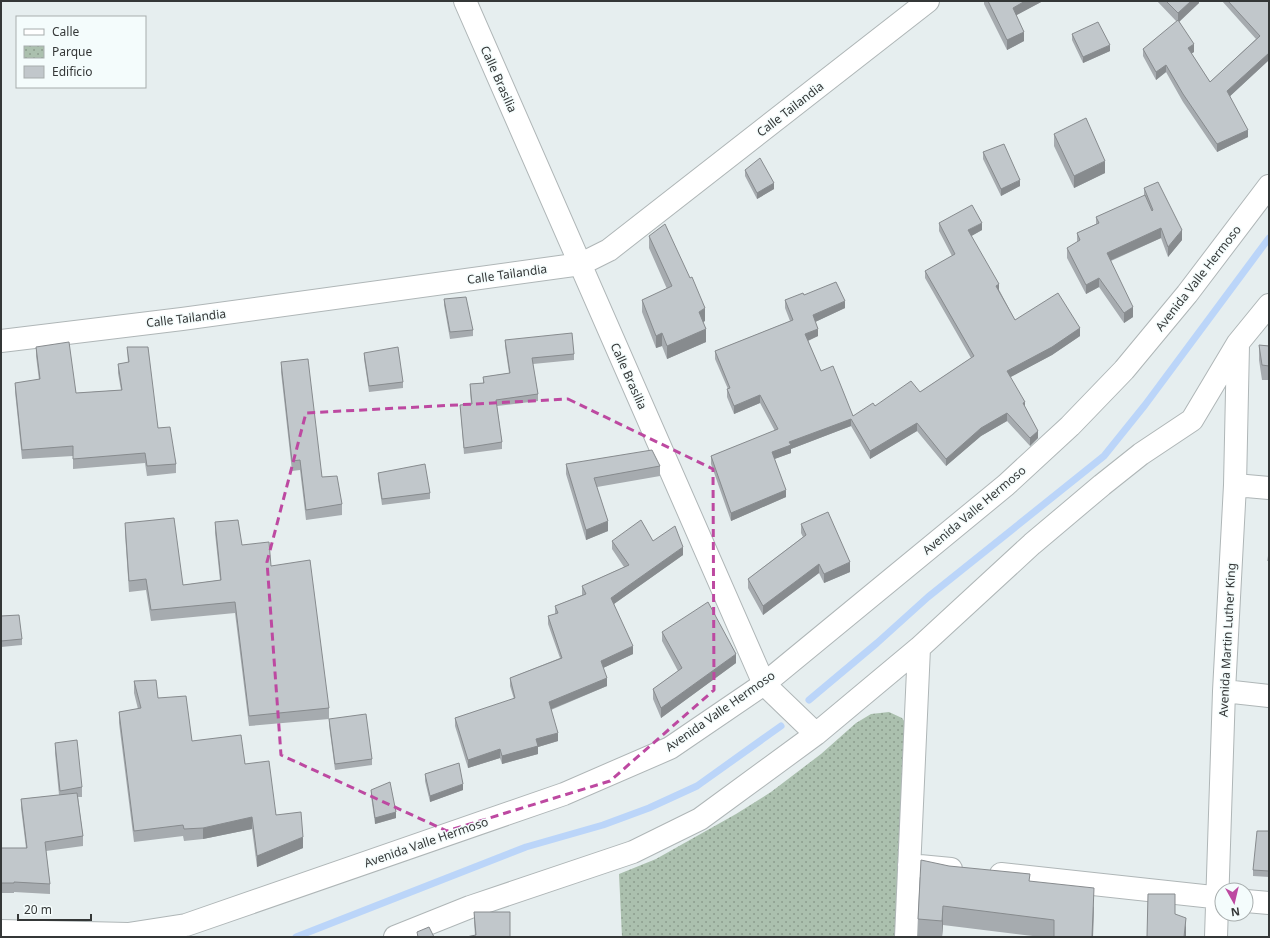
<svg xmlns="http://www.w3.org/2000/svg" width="1270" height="938" viewBox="0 0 1270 938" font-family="'Noto Sans',sans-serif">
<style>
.park{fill:url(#park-dots)}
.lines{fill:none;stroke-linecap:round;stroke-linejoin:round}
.stream{stroke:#bbd5f9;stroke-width:7}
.street-casing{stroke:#afb6b7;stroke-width:24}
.secondary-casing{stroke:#afb6b7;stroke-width:24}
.street{stroke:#fff;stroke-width:22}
.secondary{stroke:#fff;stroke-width:22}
.wall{fill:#a6abaf}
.shaded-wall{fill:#878b8e}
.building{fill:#c1c7cb;stroke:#878b8e}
.marked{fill:none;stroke:#bd49a1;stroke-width:3;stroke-dasharray:8 5;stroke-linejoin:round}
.labels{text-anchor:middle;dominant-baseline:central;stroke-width:3;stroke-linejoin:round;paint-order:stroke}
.street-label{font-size:12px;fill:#343737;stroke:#f4fcfc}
</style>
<defs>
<pattern id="park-dots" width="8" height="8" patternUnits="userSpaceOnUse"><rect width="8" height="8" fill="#abc0ae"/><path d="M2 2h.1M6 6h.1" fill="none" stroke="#8c9d8e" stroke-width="1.8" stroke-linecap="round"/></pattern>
</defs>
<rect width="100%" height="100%" fill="#e6eeef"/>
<path class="park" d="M 889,712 L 902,718 L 909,728 L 902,937 L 622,937 L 619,874 L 656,859 L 736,814 L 771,792 L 821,754 L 856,723 L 871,714 Z"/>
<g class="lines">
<path class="stream" d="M 809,700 L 877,643 L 928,597 L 1104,456 L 1145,405 L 1269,238
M 296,937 L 526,847 L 603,825 L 649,808 L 697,786 L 781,726"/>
<g class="street-casing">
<path id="street" d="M 465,1 L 764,684 L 816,734
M 1,341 L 182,319 L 581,264 L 609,250 L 928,1
M 1235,485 L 1269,488
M 1224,691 L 1269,696
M 909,865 L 951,869
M 1001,874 L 1222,898
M 1246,901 L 1269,903
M 395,937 L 470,907 L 633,852 L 700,819 L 816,734 L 919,648 L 1032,544 L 1102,485 L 1141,454 L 1192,420 L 1238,343 L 1269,305
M 906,937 L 919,648
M 1216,937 L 1224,691 L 1235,485 L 1238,345"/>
</g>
<g class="secondary-casing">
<path id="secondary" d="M 1,931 L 128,934 L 186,925 L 564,794 L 670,748 L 764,684 L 1006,485 L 1070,426 L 1124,370 L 1187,294 L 1269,186"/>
</g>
<use href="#street" class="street"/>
<use href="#secondary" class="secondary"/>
</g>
<path class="wall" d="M 984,1 L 1043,1 L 1016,15 L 1024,41 L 1007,50 L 984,4 Z
M 1157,1 L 1199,1 L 1199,3 L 1179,21 L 1194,52 L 1191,53 L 1210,82 L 1256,39 L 1222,1 L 1269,1 L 1269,60 L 1230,96 L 1248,137 L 1217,152 L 1183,102 L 1166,72 L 1156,80 L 1143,56 L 1143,49 L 1177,22 Z
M 1072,34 L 1110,51 L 1083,63 L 1072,40 Z
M 1054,134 L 1105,173 L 1074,188 L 1054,146 Z
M 983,152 L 1020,186 L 1001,196 L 983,159 Z
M 745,170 L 774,189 L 757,199 L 745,176 Z
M 1144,188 L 1182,240 L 1168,257 L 1161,238 L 1111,261 L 1133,317 L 1124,323 L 1099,287 L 1086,294 L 1067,258 L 1067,248 L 1077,242 L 1077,233 L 1096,224 L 1096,217 L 1144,196 Z
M 939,223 L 982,230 L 971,236 L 1015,320 L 1080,336 L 1052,355 L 1010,377 L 1025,408 L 1038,438 L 1030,446 L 1007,421 L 981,436 L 946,466 L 917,431 L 870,459 L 851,426 L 791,449 L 791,453 L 774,459 L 786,497 L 731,521 L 711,464 L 711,456 L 775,431 L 760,403 L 734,414 L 727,397 L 727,389 L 728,389 L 715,359 L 715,351 L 790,321 L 785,308 L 785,300 L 804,295 L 845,308 L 815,322 L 818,336 L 808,341 L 821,371 L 853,416 L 875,406 L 920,392 L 971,358 L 925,278 L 925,271 L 952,256 L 939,231 Z
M 649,236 L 705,321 L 703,322 L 706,342 L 667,359 L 662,346 L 656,348 L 642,312 L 642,300 L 667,289 L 649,248 Z
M 444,299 L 473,330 L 473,336 L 450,339 L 444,305 Z
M 505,340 L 574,354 L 574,360 L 533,364 L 538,394 L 538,401 L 497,406 L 502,442 L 502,449 L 464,454 L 460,405 L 471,404 L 470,391 L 470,384 L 483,383 L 483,377 L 509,373 L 505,346 Z
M 1259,345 L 1269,346 L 1269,380 L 1262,380 L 1259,360 Z
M 36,347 L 76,393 L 121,390 L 118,373 L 118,364 L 128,363 L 127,347 L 158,428 L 176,464 L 176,473 L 147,476 L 145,463 L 73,469 L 73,456 L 22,459 L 15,392 L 15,383 L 39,380 L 36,356 Z
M 364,353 L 403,382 L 403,388 L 369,392 L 364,359 Z
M 281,362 L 322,477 L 342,504 L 342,515 L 306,520 L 300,470 L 292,471 L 281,372 Z
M 566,464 L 660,466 L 660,476 L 597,487 L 608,531 L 586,540 L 566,474 Z
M 378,473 L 430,493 L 430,499 L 382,505 L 378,479 Z
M 215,522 L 242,545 L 271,566 L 329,708 L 329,719 L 249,726 L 235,613 L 151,621 L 146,590 L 129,592 L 125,534 L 125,523 L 183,585 L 220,580 L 215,533 Z
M 801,524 L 850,572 L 824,583 L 819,573 L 763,615 L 748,588 L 748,579 L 803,537 L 801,533 Z
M 612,541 L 653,541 L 683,555 L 614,604 L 633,654 L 603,668 L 607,686 L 551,710 L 558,741 L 538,747 L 538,754 L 502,764 L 500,758 L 468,768 L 455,726 L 455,718 L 514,699 L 510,686 L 510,678 L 560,658 L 548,624 L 548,616 L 555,614 L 555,606 L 582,595 L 582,586 L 624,567 L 612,549 Z
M 1269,551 L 1269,575 L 1268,575 L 1268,561 Z
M 1,616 L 22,639 L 22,645 L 1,647 Z
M 662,632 L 736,663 L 661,718 L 653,699 L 653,689 L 678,671 L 662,641 Z
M 134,681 L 158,698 L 192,741 L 245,764 L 276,815 L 303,848 L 257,867 L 252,829 L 203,839 L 184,841 L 183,836 L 134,842 L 119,723 L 119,712 L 138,709 L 134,693 Z
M 329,719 L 372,759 L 372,765 L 335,770 L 329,725 Z
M 55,743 L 82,787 L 82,797 L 78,797 L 83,836 L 83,846 L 46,851 L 50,884 L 50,894 L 14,892 L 14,893 L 1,893 L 1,848 L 26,848 L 21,808 L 21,799 L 59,795 L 55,753 Z
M 425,774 L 463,790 L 430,802 L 425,781 Z
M 371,790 L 396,818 L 375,824 L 371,796 Z
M 1269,831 L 1269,877 L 1253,876 L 1253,870 Z
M 949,866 L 1030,881 L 1094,907 L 1093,937 L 1041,937 L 943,925 L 942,937 L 918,937 L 918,919 Z
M 474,912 L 510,937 L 475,935 L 474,922 Z"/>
<path class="shaded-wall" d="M 1025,1 L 1043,1 L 1013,17 L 1013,8 Z
M 1191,1 L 1199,1 L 1199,3 L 1178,23 L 1178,13 Z
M 1024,32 L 1024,41 L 1007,50 L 1007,40 Z
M 1194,44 L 1194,52 L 1188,56 L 1188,48 Z
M 1110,45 L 1110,51 L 1083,63 L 1083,57 Z
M 1269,53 L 1269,60 L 1227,99 L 1227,91 Z
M 1166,65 L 1166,72 L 1156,80 L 1156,72 Z
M 1248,130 L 1248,137 L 1217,152 L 1217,144 Z
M 1105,161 L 1105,173 L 1074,188 L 1074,176 Z
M 1020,180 L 1020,186 L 1001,196 L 1001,189 Z
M 774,183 L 774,189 L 757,199 L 757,193 Z
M 982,223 L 982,230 L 968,238 L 968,230 Z
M 1161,228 L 1161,238 L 1107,262 L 1107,253 Z
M 1182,230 L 1182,240 L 1168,257 L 1168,247 Z
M 1099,278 L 1099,287 L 1086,294 L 1086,285 Z
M 999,284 L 999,292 L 996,286 Z
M 845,301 L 845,308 L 813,323 L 813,315 Z
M 1133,307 L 1133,317 L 1124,323 L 1124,313 Z
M 705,308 L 705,321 L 699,324 L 699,312 Z
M 1080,328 L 1080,336 L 1052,355 L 1007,379 L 1007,371 Z
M 706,329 L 706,342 L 667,359 L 667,346 Z
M 818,329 L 818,336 L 805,342 L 805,334 Z
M 662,333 L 662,346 L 656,348 L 656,336 Z
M 760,395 L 760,403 L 734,414 L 734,406 Z
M 1025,402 L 1025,410 L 1023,403 Z
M 1007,413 L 1007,421 L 981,436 L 946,466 L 946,459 L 981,428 Z
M 851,419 L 851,426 L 791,449 L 791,453 L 772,460 L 772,452 L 789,442 Z
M 917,423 L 917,431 L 870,459 L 870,451 Z
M 1038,431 L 1038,438 L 1030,446 L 1030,438 Z
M 786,490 L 786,497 L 731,521 L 731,513 Z
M 608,521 L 608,531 L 586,540 L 586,530 Z
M 683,547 L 683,555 L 611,606 L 611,598 Z
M 850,562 L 850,572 L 824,583 L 824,574 Z
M 819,564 L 819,573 L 763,615 L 763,606 Z
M 633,646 L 633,654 L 601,669 L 601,661 Z
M 736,654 L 736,663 L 661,718 L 661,708 Z
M 607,678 L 607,686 L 549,710 L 549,702 Z
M 558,733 L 558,741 L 538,747 L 538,754 L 502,764 L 502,756 L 536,739 Z
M 500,749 L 500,758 L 468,768 L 468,760 Z
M 463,784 L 463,790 L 430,802 L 430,796 Z
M 396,812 L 396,818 L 375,824 L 375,818 Z
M 252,817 L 252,829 L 203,839 L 203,828 Z
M 303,837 L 303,848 L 257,867 L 257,856 Z
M 1094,888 L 1093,937 L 1092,937 Z
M 943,906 L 943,925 L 942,937 L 942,921 Z
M 1186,918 L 1186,937 L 1184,937 Z"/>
<path class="building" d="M 988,1 L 1025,1 L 1013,8 L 1024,32 L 1007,40 Z
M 1166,1 L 1191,1 L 1178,13 Z
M 1228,1 L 1269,1 L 1269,53 L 1227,91 L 1248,130 L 1217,144 L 1183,94 L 1166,65 L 1156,72 L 1143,49 L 1178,20 L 1194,44 L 1188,48 L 1210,82 L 1260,36 Z
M 1098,22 L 1110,45 L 1083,57 L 1072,34 Z
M 1086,118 L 1105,161 L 1074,176 L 1054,134 Z
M 1004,144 L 1020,180 L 1001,189 L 983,152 Z
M 760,158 L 774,183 L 757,193 L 745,170 Z
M 1158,182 L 1182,230 L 1168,247 L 1161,228 L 1107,253 L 1133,307 L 1124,313 L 1099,278 L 1086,285 L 1067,248 L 1080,240 L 1077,233 L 1099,223 L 1096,217 L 1145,195 L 1152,211 L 1153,210 L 1144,188 Z
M 972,205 L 982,223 L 968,230 L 999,284 L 996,286 L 1015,320 L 1058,293 L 1080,328 L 1052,347 L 1007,371 L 1025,402 L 1023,403 L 1038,431 L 1030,438 L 1007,413 L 981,428 L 946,459 L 917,423 L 870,451 L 851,419 L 789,442 L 791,445 L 772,452 L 786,490 L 731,513 L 711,456 L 778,429 L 760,395 L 734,406 L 727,389 L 730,388 L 715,351 L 793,320 L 785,300 L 803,293 L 804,295 L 836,282 L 845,301 L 813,315 L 818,329 L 805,334 L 821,371 L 833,366 L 853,416 L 873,403 L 875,406 L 911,381 L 920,392 L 974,356 L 925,271 L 955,254 L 939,223 Z
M 665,224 L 690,278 L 692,277 L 705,308 L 699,312 L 706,329 L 667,346 L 662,333 L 656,336 L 642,300 L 672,286 L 649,236 Z
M 466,297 L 473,330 L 450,332 L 444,299 Z
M 572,333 L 574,354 L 532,358 L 538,394 L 496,400 L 502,442 L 464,448 L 460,405 L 472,404 L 470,384 L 484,383 L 483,377 L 510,373 L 505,340 Z
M 69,342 L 76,393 L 122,390 L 118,364 L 129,362 L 127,347 L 148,347 L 158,428 L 170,427 L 176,464 L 147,466 L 145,453 L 73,459 L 73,446 L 22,450 L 15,383 L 40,379 L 36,347 Z
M 1259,345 L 1269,346 L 1269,366 L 1262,365 Z
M 398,347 L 403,382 L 369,386 L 364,353 Z
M 308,359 L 322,477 L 337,476 L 342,504 L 306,510 L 300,460 L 292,461 L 281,362 Z
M 652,450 L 660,466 L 594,478 L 608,521 L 586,530 L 566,464 Z
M 425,464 L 430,493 L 382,499 L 378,473 Z
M 828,512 L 850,562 L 824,574 L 819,564 L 763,606 L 748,579 L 806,535 L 801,524 Z
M 174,518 L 183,585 L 221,580 L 215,522 L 238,520 L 242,545 L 269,542 L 271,566 L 310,560 L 329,708 L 249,716 L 235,602 L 151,610 L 146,579 L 129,581 L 125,523 Z
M 641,520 L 653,541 L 675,526 L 683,547 L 611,598 L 633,646 L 601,661 L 607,678 L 549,702 L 558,733 L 536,739 L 538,746 L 502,756 L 500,749 L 468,760 L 455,718 L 515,698 L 510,678 L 562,658 L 548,616 L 558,613 L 555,606 L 586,594 L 582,586 L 629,565 L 612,541 Z
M 1269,551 L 1269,562 L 1268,561 Z
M 708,602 L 736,654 L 661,708 L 653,689 L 682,668 L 662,632 Z
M 19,615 L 22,639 L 1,641 L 1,616 Z
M 156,680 L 158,698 L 186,696 L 192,741 L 241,735 L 245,764 L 269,761 L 276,815 L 301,812 L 303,837 L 257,856 L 252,817 L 203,828 L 184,829 L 183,825 L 134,831 L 119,712 L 141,708 L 134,681 Z
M 366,714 L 372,759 L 335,764 L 329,719 Z
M 77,740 L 82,787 L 60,791 L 55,743 Z
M 459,763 L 463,784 L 430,796 L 425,774 Z
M 390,782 L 396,812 L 375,818 L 371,790 Z
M 77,793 L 83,836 L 45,842 L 50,884 L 14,882 L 14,883 L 1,883 L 1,848 L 27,848 L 21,799 Z
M 1257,831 L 1269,831 L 1269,871 L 1253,870 Z
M 921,860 L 949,866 L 1030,874 L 1029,881 L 1094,888 L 1092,937 L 1054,937 L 1054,920 L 943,906 L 942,921 L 918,919 Z
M 1148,894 L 1175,894 L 1175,914 L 1186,918 L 1184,937 L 1147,937 Z
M 474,912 L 510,912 L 510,937 L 466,937 L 476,935 Z
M 429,927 L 434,937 L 418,937 L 417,932 Z"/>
<path class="marked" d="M 568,399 L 713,469 L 714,690 L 610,781 L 447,831 L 281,755 L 267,562 L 306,413 Z"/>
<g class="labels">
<g class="street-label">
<text transform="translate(499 79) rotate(66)">Calle Brasilia</text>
<text transform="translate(790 109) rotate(-38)">Calle Tailandia</text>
<text transform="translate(507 274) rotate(-8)">Calle Tailandia</text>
<text transform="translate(1198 278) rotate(-52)">Avenida Valle Hermoso</text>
<text transform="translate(186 318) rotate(-7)">Calle Tailandia</text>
<text transform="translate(629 376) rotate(66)">Calle Brasilia</text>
<text transform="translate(974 510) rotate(-40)">Avenida Valle Hermoso</text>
<text transform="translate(1227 640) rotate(-87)">Avenida Martin Luther King</text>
<text transform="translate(720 711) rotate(-35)">Avenida Valle Hermoso</text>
<text transform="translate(426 842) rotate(-19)">Avenida Valle Hermoso</text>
</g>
</g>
<rect width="1270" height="938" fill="none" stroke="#343737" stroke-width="4"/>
<rect x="16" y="16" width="130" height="72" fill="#f4fcfc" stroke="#a7adad"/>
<rect x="24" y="29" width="20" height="6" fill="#ffffff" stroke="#a7adad"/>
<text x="52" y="36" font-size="12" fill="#343737">Calle</text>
<rect x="24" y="46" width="20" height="12" fill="url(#park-dots)" stroke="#a7adad"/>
<text x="52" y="56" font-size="12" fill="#343737">Parque</text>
<rect x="24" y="66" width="20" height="12" fill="#c1c7cb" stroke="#a7adad"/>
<text x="52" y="76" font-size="12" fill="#343737">Edificio</text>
<g transform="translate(1234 902) rotate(172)"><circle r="19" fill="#f4fcfc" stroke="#a7adad"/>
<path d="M0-3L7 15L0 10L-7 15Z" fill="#bd49a1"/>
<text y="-6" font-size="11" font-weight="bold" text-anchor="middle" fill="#343737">N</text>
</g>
<path d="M18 914v6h73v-6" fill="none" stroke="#343737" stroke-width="2"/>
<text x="24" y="914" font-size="12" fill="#343737" stroke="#f4fcfc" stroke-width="3" paint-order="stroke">20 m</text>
</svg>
